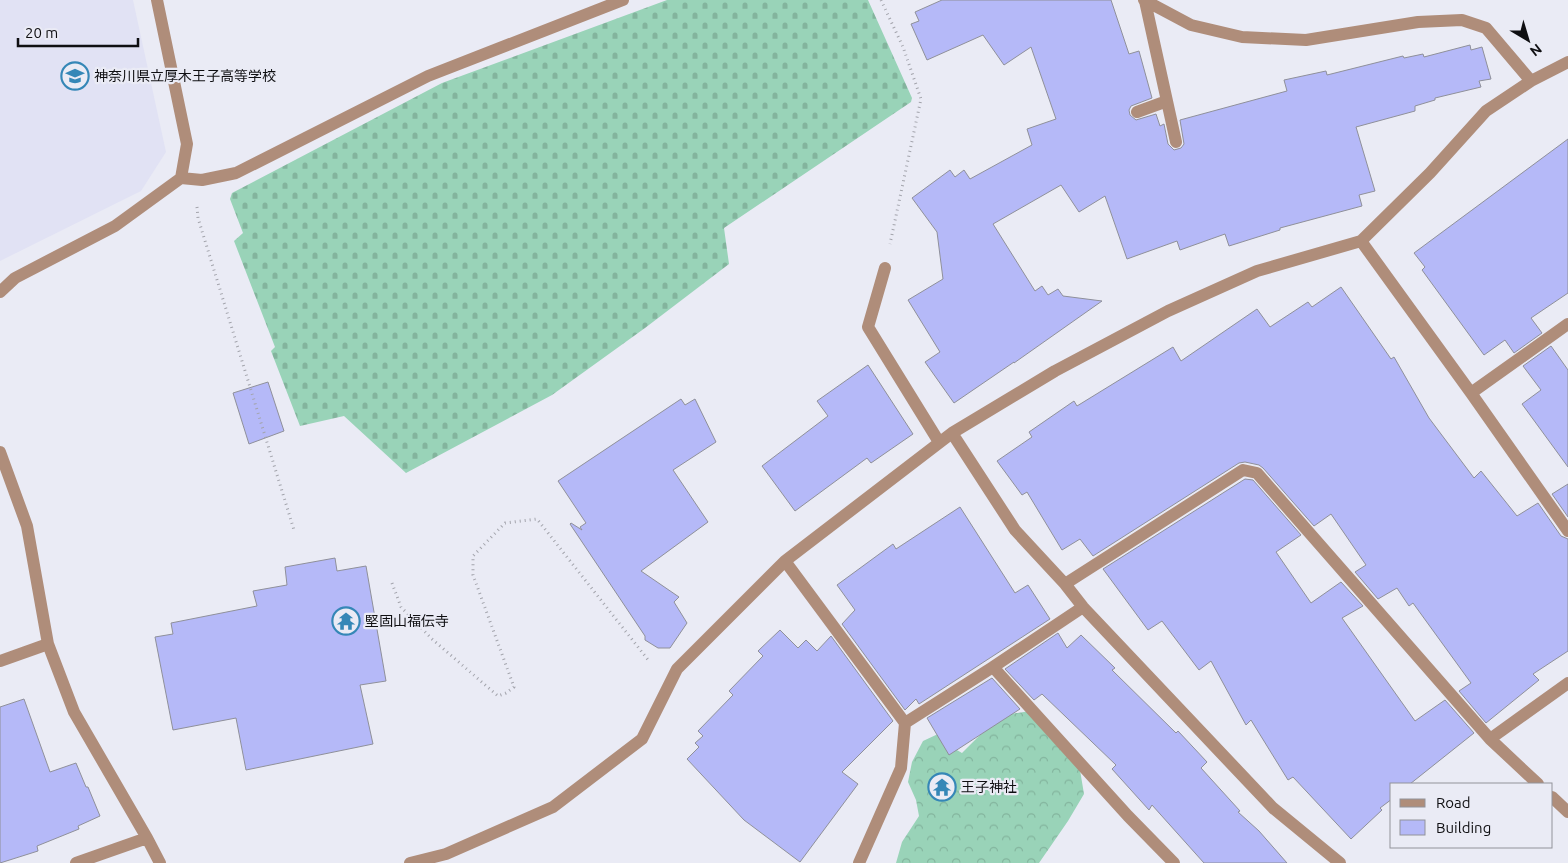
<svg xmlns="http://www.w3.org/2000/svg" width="1568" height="863" viewBox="0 0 1568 863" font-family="Ubuntu,'Noto Sans JP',sans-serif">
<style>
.built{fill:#e1e2f4}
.forest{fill:url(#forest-crowns)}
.cemetery{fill:url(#cemetery-stones)}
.building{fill:#b5b9f8;stroke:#8f909a}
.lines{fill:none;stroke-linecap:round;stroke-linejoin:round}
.path{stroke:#a3a4ac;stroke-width:3;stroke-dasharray:1 4;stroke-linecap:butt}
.minor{stroke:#af8d7a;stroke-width:12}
.labels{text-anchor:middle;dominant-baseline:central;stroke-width:4.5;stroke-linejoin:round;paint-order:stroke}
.poi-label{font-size:14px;fill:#0f0f12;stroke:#eaebf5;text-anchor:start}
</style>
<defs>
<pattern id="forest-crowns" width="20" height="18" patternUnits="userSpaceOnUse" patternTransform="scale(1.25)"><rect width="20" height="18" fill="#99d3b8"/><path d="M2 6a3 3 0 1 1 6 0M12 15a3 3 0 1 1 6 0" fill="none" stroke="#83b49d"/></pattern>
<pattern id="cemetery-stones" width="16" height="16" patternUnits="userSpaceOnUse" patternTransform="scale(1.25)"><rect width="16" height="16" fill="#99d3b8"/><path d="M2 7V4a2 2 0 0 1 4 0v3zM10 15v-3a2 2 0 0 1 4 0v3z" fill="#83b49d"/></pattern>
</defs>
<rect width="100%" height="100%" fill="#eaebf5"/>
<path class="built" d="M 0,0 L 133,0 L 166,152 L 141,191 L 0,261 Z"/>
<path class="forest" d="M 1030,711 L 1080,770 L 1084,794 L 1068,821 L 1039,863 L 896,863 L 902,842 L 919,816 L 916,800 L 908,782 L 912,762 L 923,741 L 938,734 L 950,746 L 962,753 L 979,736 L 1004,715 Z"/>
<path class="cemetery" d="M 667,0 L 868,0 L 912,98 L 911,102 L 724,228 L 729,264 L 645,328 L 552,395 L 406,473 L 344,416 L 300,426 L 271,351 L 275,347 L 234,241 L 243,233 L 230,199 L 232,193 L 442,83 Z"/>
<path class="building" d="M 942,0 L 1111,0 L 1129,54 L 1139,51 L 1152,98 L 1131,106 L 1129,110 L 1130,115 L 1136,120 L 1156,114 L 1160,126 L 1164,124 L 1168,144 L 1174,150 L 1181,148 L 1184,144 L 1180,120 L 1287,91 L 1284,80 L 1326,71 L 1327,75 L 1403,56 L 1404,58 L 1423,54 L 1424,57 L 1470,45 L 1471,50 L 1482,47 L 1491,79 L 1479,81 L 1481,87 L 1435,98 L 1435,100 L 1415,106 L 1415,111 L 1356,127 L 1375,191 L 1359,195 L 1362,206 L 1280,228 L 1280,230 L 1229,246 L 1225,234 L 1180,250 L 1177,241 L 1127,259 L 1105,196 L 1079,212 L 1061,185 L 993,224 L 1035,291 L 1042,286 L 1048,295 L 1058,289 L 1063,296 L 1102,301 L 1014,363 L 1014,362 L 954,403 L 925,362 L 940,352 L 908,300 L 943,279 L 937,232 L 912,198 L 950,170 L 955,177 L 964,170 L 970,179 L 1032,145 L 1027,129 L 1056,119 L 1031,47 L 1004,65 L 983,35 L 927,60 L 911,24 L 919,21 L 915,12 Z
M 1568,139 L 1568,293 L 1531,318 L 1542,333 L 1514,353 L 1505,340 L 1484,355 L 1422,270 L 1425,267 L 1414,253 Z
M 1341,287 L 1391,359 L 1394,357 L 1429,418 L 1474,478 L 1481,471 L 1517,516 L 1538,503 L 1561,536 L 1568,539 L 1568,651 L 1533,674 L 1539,680 L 1486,723 L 1459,691 L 1471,683 L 1413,603 L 1409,606 L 1397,588 L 1378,599 L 1355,572 L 1366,565 L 1331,514 L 1314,526 L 1263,468 L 1259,465 L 1245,462 L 1239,463 L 1093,556 L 1080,539 L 1062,550 L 1027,492 L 1022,495 L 997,461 L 1032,437 L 1029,432 L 1074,401 L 1077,406 L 1173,347 L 1181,361 L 1257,309 L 1270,327 L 1308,302 L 1312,307 Z
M 1551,346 L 1568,370 L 1568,467 L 1522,404 L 1541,390 L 1523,366 Z
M 868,365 L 913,434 L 871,463 L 867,458 L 795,511 L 762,466 L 828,416 L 817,401 Z
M 268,382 L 284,431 L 249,444 L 233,393 Z
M 681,399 L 685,405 L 695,399 L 716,442 L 673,470 L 708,522 L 641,571 L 679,597 L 674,602 L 687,623 L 670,648 L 658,648 L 645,640 L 645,636 L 570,524 L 571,523 L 582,530 L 580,527 L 586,523 L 558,481 Z
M 1245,479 L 1253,480 L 1301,535 L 1276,552 L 1311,603 L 1341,582 L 1363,606 L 1342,618 L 1415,721 L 1445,700 L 1474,733 L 1410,784 L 1392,784 L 1392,799 L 1380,808 L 1382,810 L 1351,839 L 1293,777 L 1288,780 L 1251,720 L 1246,725 L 1211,661 L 1199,670 L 1162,621 L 1148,630 L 1103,569 Z
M 1568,484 L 1568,517 L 1552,494 Z
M 960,507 L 1015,593 L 1028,585 L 1050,619 L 919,704 L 916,699 L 905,710 L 842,624 L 855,610 L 837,585 L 893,544 L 896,549 Z
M 335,558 L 337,571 L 366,566 L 386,681 L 360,685 L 373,744 L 246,770 L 236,718 L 173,730 L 155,637 L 173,634 L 171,623 L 257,606 L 253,591 L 287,585 L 285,567 Z
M 780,630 L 798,648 L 806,640 L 817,651 L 831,636 L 893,721 L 842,772 L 858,784 L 800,862 L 744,820 L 687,759 L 699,747 L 695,743 L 703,736 L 698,731 L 733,695 L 729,691 L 763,656 L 758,651 Z
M 1058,633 L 1067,648 L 1081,635 L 1115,668 L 1112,670 L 1176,733 L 1178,731 L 1207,762 L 1201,768 L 1240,811 L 1238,812 L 1259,831 L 1287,863 L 1204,863 L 1152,805 L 1149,810 L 1112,769 L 1116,765 L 1042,694 L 1034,700 L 1005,669 Z
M 992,678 L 1020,709 L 949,755 L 927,718 Z
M 24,699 L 50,772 L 76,763 L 86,787 L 88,787 L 100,816 L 78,826 L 79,829 L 37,846 L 38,851 L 0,863 L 0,707 Z"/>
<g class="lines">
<path class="path" d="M 881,0 L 903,47 L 921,99 L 890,244
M 197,207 L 198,218 L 294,530
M 392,583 L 401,607 L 432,639 L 498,696 L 506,693 L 514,687 L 473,575 L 473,556 L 505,523 L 537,519 L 649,661"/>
<path class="minor" d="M 157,0 L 187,144 L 181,178
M 1144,0 L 1191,25 L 1242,37 L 1306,40 L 1418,22 L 1462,20 L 1486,28 L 1531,81
M 1145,1 L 1176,142
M 1137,112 L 1167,101
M 1361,241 L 1471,393 L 1568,531
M 885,268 L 868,327 L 939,442
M 0,292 L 15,278 L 115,226 L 181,178 L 202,180 L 236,173 L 428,76 L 623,0
M 1471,393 L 1568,324
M 952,433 L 1015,530 L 1065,584 L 1083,607 L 1273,808 L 1340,863
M 0,452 L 27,526 L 48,644 L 74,712 L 147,838 L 160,863
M 785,561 L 905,723 L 993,667
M 1065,584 L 1243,470 L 1257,473 L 1490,739 L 1538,784
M 1083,607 L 993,667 L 1128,816 L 1174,863
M 0,661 L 48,644
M 1490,739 L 1568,683
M 1552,797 L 1568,812
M 76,863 L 147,838
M 410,863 L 446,854 L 553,807 L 642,739 L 677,669 L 785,561 L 952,433 L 1055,371 L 1168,311 L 1257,271 L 1361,241 L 1430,173 L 1486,111 L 1531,81 L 1568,62
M 859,863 L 901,768 L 905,723"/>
</g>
<defs>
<g id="school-ring" transform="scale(1.4375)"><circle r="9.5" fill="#eaebf5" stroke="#3587b7" stroke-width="1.5"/><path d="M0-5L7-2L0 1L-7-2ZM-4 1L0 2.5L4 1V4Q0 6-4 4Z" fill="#3587b7"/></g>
<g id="temple-ring" transform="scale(1.4375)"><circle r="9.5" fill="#eaebf5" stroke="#3587b7" stroke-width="1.5"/><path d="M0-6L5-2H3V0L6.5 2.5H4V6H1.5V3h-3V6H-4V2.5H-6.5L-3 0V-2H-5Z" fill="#3587b7"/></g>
</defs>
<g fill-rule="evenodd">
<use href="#school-ring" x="75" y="76"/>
<use href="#temple-ring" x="346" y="621"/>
<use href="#temple-ring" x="942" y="787"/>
</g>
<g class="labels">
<g class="poi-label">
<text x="94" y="76">神奈川県立厚木王子高等学校</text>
<text x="365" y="621">堅固山福伝寺</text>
<text x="961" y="787">王子神社</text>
</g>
</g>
<rect x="1390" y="783" width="162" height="65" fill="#eaebf5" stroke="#92939a"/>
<rect x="1400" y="799" width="25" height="8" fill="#af8d7a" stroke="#92939a"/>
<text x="1436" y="808" font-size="15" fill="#0f0f12">Road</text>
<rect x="1400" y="820" width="25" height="15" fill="#b5b9f8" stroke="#92939a"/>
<text x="1436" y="833" font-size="15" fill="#0f0f12">Building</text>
<g transform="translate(1528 40) rotate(142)" stroke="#eaebf5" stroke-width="4" paint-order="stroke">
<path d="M0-4L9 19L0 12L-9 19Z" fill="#0f0f12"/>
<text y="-8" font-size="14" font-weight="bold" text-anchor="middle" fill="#0f0f12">N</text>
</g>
<path d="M18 38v8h120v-8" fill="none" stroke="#0f0f12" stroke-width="2.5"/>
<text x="25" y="38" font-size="15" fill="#0f0f12" stroke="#eaebf5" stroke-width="4" paint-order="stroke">20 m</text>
</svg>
